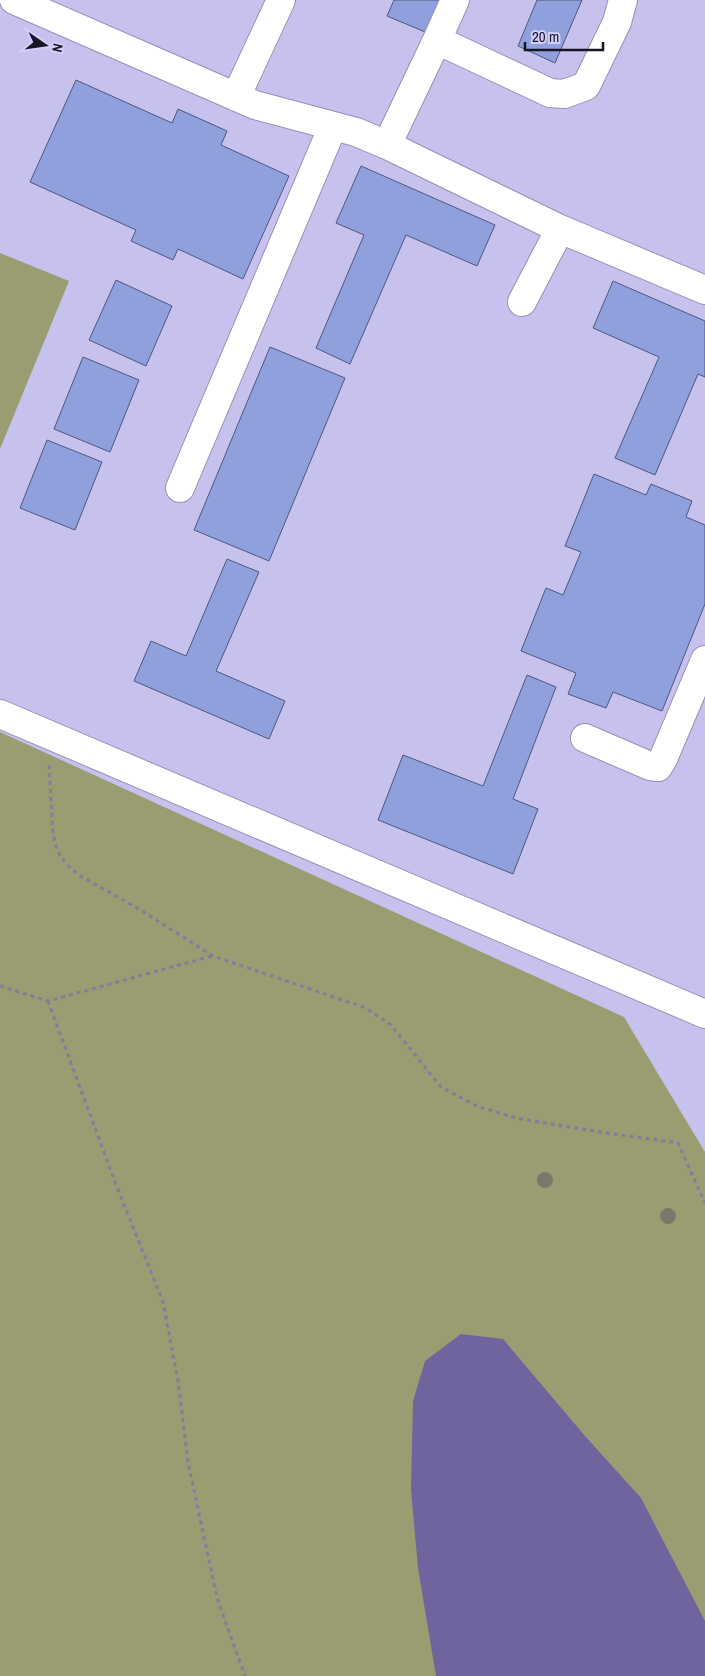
<svg xmlns="http://www.w3.org/2000/svg" width="705" height="1676" viewBox="0 0 705 1676" font-family="'Archivo Narrow',sans-serif">
<style>
.green{fill:#999d71}
.water{fill:#6f649e}
.building{fill:#8fa0dc;stroke:#4e587d}
.lines{fill:none;stroke-linecap:round;stroke-linejoin:round}
.minor-casing{stroke:#968fb9;stroke-width:30}
.path{stroke:#827d9d;stroke-width:3;stroke-dasharray:4 4;stroke-linecap:butt}
.minor{stroke:#fff;stroke-width:28}
.tree{fill:#79786d}
</style>
<rect width="100%" height="100%" fill="#c7c1ed"/>
<path class="green" d="M 0,253 L 69,281 L 0,449 Z
M 0,732 L 624,1017 L 705,1152 L 705,1676 L 0,1676 Z"/>
<path class="water" d="M 461,1334 L 503,1339 L 585,1436 L 641,1498 L 705,1621 L 705,1676 L 436,1676 L 418,1568 L 411,1490 L 413,1401 L 425,1361 Z"/>
<path class="building" d="M 394,0 L 444,0 L 430,34 L 387,16 Z
M 537,0 L 582,0 L 555,63 L 518,46 Z
M 76,80 L 172,123 L 178,109 L 227,131 L 221,145 L 289,176 L 243,279 L 178,249 L 173,260 L 131,241 L 136,230 L 30,182 Z
M 361,166 L 495,225 L 477,266 L 406,235 L 350,364 L 316,348 L 364,235 L 336,223 Z
M 116,280 L 172,306 L 146,366 L 89,340 Z
M 613,281 L 705,321 L 705,377 L 698,374 L 655,475 L 615,458 L 659,357 L 593,328 Z
M 270,347 L 345,378 L 269,561 L 194,530 Z
M 83,357 L 139,380 L 110,452 L 54,429 Z
M 47,440 L 102,462 L 75,530 L 20,508 Z
M 594,474 L 646,495 L 651,484 L 692,501 L 686,517 L 705,525 L 705,604 L 662,711 L 613,692 L 606,708 L 568,694 L 576,673 L 521,651 L 546,588 L 563,595 L 581,552 L 565,546 Z
M 227,559 L 259,572 L 216,671 L 285,701 L 269,739 L 134,681 L 151,641 L 186,656 Z
M 527,675 L 556,687 L 513,799 L 538,809 L 513,874 L 378,820 L 403,755 L 483,786 Z"/>
<g class="lines">
<g class="minor-casing">
<path id="minor" d="M 14,0 L 255,105 L 356,132 L 387,145 L 560,229 L 705,290
M 455,0 L 437,40 L 550,93 L 564,94 L 586,86 L 617,22 L 623,0
M 236,97 L 281,0
M 387,145 L 437,40
M 522,302 L 560,229
M 180,488 L 333,126
M 0,714 L 705,1014
M 585,738 L 650,766 L 658,767 L 663,759 L 705,660"/>
</g>
<path class="path" d="M 49,765 L 53,834 L 57,850 L 66,864 L 79,875 L 139,909 L 213,956 L 366,1008 L 391,1025 L 441,1087 L 477,1106 L 516,1118 L 600,1132 L 678,1143 L 705,1203
M 0,986 L 48,1001 L 212,956
M 48,1001 L 115,1182 L 163,1302 L 178,1381 L 188,1462 L 217,1598 L 245,1676"/>
<use href="#minor" class="minor"/>
</g>
<g class="tree">
<circle cx="545" cy="1180" r="8"/>
<circle cx="668" cy="1216" r="8"/>
</g>
<g transform="translate(45 45) rotate(103)" stroke="#d4cefa" stroke-width="4" paint-order="stroke">
<path d="M0-4L9 19L0 12L-9 19Z" fill="#181524"/>
<text y="-8" font-size="14" font-weight="bold" text-anchor="middle" fill="#181524">N</text>
</g>
<path d="M525 42v8h78v-8" fill="none" stroke="#181524" stroke-width="2.5"/>
<text x="532" y="42" font-size="15" fill="#181524" stroke="#d4cefa" stroke-width="4" paint-order="stroke">20 m</text>
</svg>
